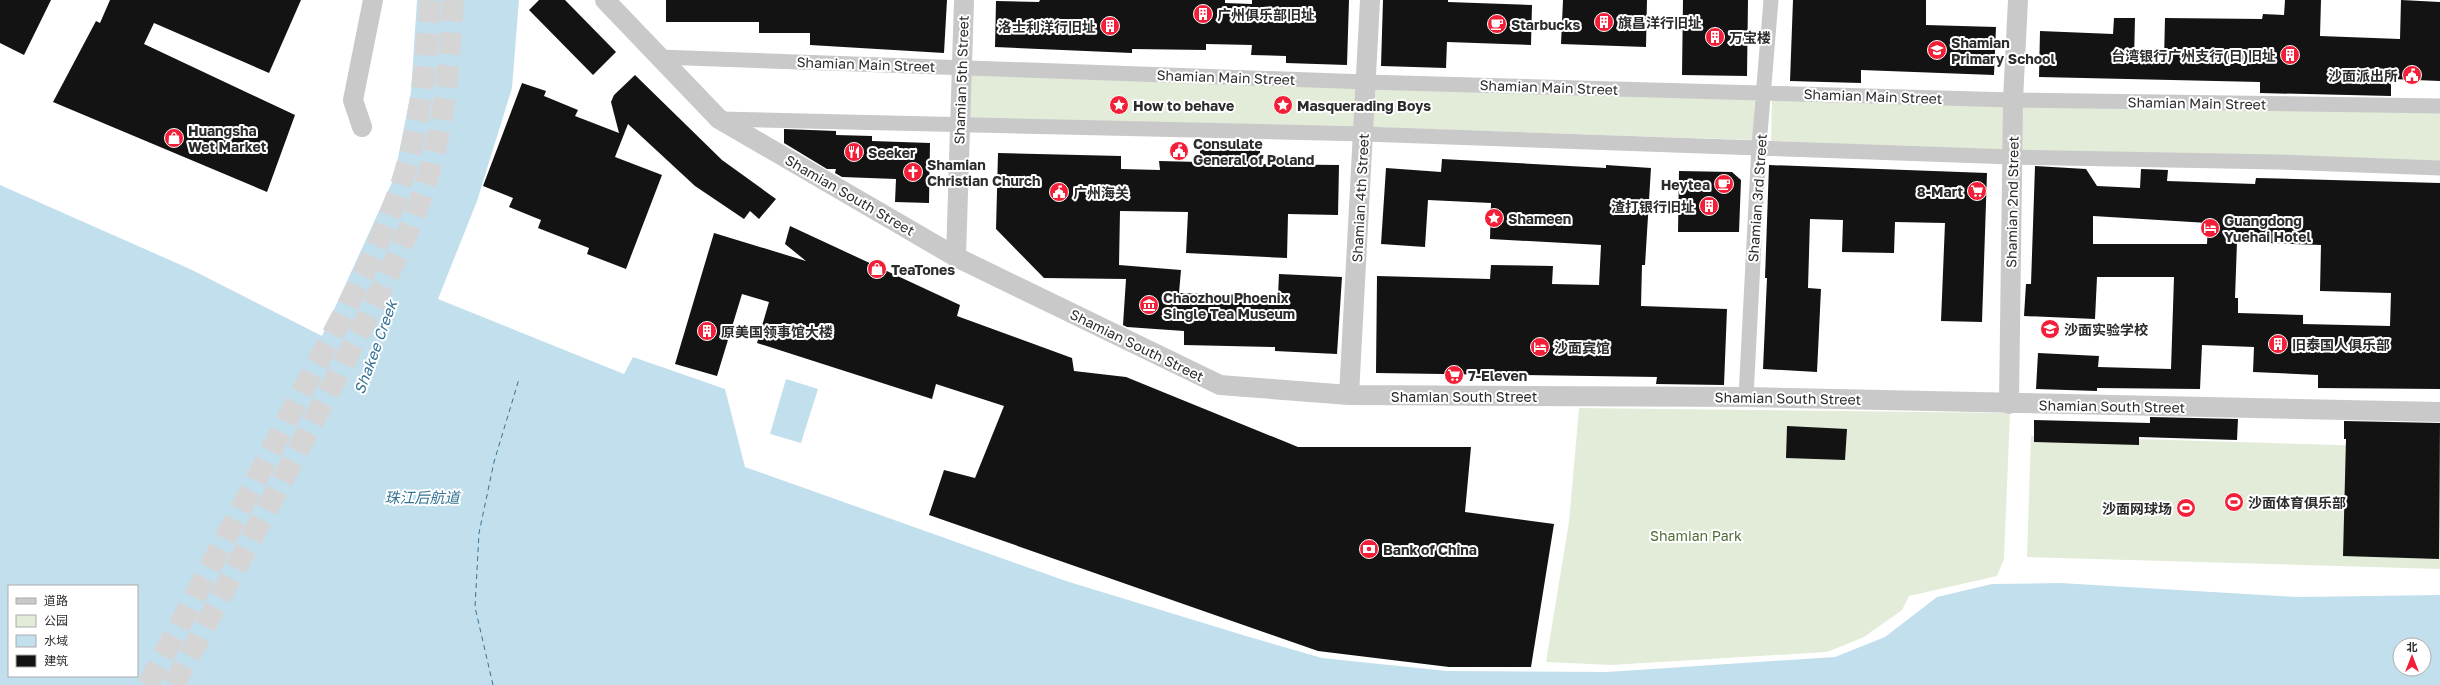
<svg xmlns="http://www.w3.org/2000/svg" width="2440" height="685" viewBox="0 0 2440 685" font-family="'Golos Text','Noto Sans SC',sans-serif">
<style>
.green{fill:#e3ecd8}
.water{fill:#c2dfee;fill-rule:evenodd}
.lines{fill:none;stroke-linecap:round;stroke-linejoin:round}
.ferry{stroke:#347394;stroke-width:1;stroke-dasharray:5 4;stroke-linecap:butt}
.building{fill:#131313;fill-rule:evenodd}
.trunk-tunnel{stroke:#d5d5d5;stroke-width:22;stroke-dasharray:22 11;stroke-linecap:butt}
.pedestrian{stroke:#c9c9c9;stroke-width:15}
.minor{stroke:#c9c9c9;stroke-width:20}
.labels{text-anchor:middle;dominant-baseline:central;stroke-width:4;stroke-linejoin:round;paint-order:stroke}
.poi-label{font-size:14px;font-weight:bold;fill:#2c2c2c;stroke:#fff;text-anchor:start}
.street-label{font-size:14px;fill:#2c2c2c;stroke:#fff}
.park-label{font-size:14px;fill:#516b36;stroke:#fff}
.water-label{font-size:15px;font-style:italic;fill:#347394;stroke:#fff}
</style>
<rect width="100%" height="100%" fill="#fff"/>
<path class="green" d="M 970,70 L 1360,87 L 1360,127 L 968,118 Z
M 1370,87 L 1755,97 L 1753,140 L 1370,127 Z
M 1772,97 L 2007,105 L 2007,152 L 1771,141 Z
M 2019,107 L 2440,111 L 2440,161 L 2018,151 Z
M 1579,408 L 2010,413 L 2004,559 L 1997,576 L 1909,596 L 1902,610 L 1864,637 L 1827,652 L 1611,665 L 1546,662 L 1569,522 Z
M 2031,436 L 2440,448 L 2440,569 L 2027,557 Z"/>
<path class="water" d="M 417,0 L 519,0 L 512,88 L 477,201 L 438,299 L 624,374 L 633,357 L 725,389 L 745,467 L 1066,581 L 1246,636 L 1322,658 L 1447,671 L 1607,672 L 1835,657 L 1885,637 L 1937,597 L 1992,584 L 2060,583 L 2298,597 L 2440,595 L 2440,685 L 0,685 L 0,185 L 190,269 L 322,336 L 394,178 L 411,92 ZM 9,586 L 137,586 L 137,676 L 9,676 ZM 2400,645 L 2424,645 L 2424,669 L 2400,669 Z
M 786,379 L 818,389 L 801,443 L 770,434 Z"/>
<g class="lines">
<path class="ferry" d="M 493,685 L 475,607 L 479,533 L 494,462 L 519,379"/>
</g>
<path class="building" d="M 0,0 L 51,0 L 24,55 L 0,43 Z
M 110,0 L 301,0 L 269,73 L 154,23 L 144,44 L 295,115 L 267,192 L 53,102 L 96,21 L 100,23 Z
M 539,0 L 565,0 L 616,52 L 593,75 L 529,10 Z
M 666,0 L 947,0 L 944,53 L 810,45 L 810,33 L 759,33 L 759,22 L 666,22 Z
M 1040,0 L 1225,0 L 1225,3 L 1252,4 L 1252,0 L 1349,0 L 1347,65 L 1286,63 L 1286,56 L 1251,55 L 1252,45 L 1206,44 L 1206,50 L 1132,49 L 1132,53 L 995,47 L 996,1 L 1039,2 Z
M 1383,0 L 1448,0 L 1448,2 L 1532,5 L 1531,45 L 1447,42 L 1446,68 L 1381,66 Z
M 1563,0 L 1647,0 L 1646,47 L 1561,44 Z
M 1683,0 L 1748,0 L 1747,76 L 1682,75 Z
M 1793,0 L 1926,0 L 1926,25 L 1996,27 L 1994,75 L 1861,70 L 1861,83 L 1790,81 Z
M 2285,0 L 2321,0 L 2320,36 L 2400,39 L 2401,0 L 2440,2 L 2440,81 L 2391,79 L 2391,96 L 2260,93 L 2260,82 L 2039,77 L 2040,31 L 2113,34 L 2114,18 L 2135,18 L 2134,60 L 2164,61 L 2165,18 L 2262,19 L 2263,14 L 2284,15 Z
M 635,75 L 722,160 L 776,199 L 759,219 L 750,211 L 744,219 L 695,186 L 628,124 L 615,157 L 662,175 L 626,269 L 587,254 L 589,248 L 538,228 L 541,220 L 509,207 L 513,198 L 483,186 L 522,83 L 546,91 L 544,96 L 578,110 L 575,116 L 619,133 L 611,102 L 614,95 Z
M 784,129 L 836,131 L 836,135 L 872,136 L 872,141 L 930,143 L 929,203 L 895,202 L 896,179 L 842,177 L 835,173 L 836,169 L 827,169 L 784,143 Z
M 1200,144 L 1260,145 L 1260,164 L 1339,165 L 1338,215 L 1288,214 L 1287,258 L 1186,253 L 1188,212 L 1120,211 L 1119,265 L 1181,270 L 1179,293 L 1278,296 L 1279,274 L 1342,277 L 1337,354 L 1275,351 L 1275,347 L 1184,345 L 1184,331 L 1127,327 L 1123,325 L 1126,279 L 1044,278 L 996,229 L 998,153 L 1121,156 L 1121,169 L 1160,170 L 1159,161 L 1200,162 Z
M 1442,159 L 1606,168 L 1606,165 L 1651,168 L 1645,265 L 1642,265 L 1641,306 L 1727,309 L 1724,385 L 1656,384 L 1657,377 L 1376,373 L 1377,276 L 1490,279 L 1491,265 L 1553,266 L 1552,284 L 1599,285 L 1601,245 L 1490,239 L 1491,203 L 1428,200 L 1425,247 L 1381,244 L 1386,168 L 1441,172 Z
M 1769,165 L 1987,173 L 1982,322 L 1941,321 L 1945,223 L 1895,222 L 1894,253 L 1842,252 L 1843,220 L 1810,219 L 1808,288 L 1821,289 L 1817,372 L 1763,369 L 1767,278 L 1765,278 Z
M 2035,166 L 2086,169 L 2097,186 L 2140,188 L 2141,169 L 2168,170 L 2167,181 L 2255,184 L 2256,178 L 2440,183 L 2440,389 L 2318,388 L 2318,375 L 2253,372 L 2254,347 L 2202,345 L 2200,389 L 2097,388 L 2097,391 L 2036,389 L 2038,353 L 2099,356 L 2098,367 L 2171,369 L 2174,277 L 2097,277 L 2095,319 L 2024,316 L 2026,284 L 2031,284 ZM 2093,216 L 2208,223 L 2207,244 L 2093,244 ZM 2237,242 L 2321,245 L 2320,291 L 2391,293 L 2390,326 L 2303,324 L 2303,315 L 2238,313 L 2238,298 L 2235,298 Z
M 1679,171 L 1732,172 L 1741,180 L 1739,232 L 1678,232 Z
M 790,226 L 960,305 L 957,316 L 1072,358 L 1074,371 L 1126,377 L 1298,447 L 1471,447 L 1465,512 L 1554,524 L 1531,667 L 1449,667 L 1318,651 L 929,515 L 944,470 L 975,478 L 1004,406 L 936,384 L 932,399 L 757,343 L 769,302 L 742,294 L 717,376 L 675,364 L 714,233 L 806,261 L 785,244 Z
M 2150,417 L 2238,419 L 2237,440 L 2139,437 L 2139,445 L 2034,442 L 2034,420 L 2150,423 Z
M 2344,421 L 2440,423 L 2439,559 L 2343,556 L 2346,439 L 2344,439 Z
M 1787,426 L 1847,429 L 1845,460 L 1786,458 Z"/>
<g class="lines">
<path class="trunk-tunnel" d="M 148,685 C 199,588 250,492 300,395 C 337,326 377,256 402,182 C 421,123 426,61 430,0
M 174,685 C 224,590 275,494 325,399 C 360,330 399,262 424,189 C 445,128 449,63 453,0"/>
<path class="pedestrian" d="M 659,57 L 1366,82 L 2013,100 L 2440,106
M 720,119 L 1364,134 L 2012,157 L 2278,162 L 2440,168
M 1746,397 L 1759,146 L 1771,0"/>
<path class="minor" d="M 605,0 L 719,119 L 956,257 L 1220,385 L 1349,395 L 1746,397 L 2440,412
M 362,127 L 353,100 L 373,0
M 956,257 L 964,0
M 1349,395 L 1370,0
M 2009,404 L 2013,100 L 2018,0"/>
</g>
<defs>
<g id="building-disc" transform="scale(1)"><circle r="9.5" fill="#f31e37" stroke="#fff"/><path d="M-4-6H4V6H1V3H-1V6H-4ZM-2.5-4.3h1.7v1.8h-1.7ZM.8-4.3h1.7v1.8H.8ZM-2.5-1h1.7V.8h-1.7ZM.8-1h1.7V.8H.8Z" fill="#fff"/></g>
<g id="cafe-disc" transform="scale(1)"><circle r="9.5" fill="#f31e37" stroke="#fff"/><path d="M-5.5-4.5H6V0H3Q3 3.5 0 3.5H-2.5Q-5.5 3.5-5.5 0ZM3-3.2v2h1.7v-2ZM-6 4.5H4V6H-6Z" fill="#fff"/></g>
<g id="school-disc" transform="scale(1)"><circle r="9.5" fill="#f31e37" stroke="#fff"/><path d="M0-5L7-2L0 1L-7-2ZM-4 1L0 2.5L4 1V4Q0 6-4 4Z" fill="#fff"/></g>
<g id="civic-disc" transform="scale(1)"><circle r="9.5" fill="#f31e37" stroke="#fff"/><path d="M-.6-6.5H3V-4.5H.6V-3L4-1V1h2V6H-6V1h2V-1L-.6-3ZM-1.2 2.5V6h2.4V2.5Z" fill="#fff"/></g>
<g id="sight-disc" transform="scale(1)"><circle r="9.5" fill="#f31e37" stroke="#fff"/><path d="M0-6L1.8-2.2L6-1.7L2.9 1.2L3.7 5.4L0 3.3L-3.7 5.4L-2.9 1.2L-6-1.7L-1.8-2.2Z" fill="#fff"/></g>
<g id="shop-disc" transform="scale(1)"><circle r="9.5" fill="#f31e37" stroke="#fff"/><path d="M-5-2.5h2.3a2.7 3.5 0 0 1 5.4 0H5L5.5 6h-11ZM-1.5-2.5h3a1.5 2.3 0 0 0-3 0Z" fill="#fff"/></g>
<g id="restaurant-disc" transform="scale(1)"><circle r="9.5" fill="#f31e37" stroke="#fff"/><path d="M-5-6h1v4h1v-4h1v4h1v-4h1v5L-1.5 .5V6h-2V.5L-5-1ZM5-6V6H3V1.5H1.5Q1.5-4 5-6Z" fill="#fff"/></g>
<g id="church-disc" transform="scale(1)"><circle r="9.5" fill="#f31e37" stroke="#fff"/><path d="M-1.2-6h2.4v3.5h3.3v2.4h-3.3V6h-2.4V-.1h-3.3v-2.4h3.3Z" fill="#fff"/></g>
<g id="supermarket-disc" transform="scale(1)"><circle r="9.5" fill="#f31e37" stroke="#fff"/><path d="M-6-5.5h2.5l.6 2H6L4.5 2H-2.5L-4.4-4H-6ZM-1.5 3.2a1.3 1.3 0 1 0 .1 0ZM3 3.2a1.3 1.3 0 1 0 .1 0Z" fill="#fff"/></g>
<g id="hotel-disc" transform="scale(1)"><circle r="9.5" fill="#f31e37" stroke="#fff"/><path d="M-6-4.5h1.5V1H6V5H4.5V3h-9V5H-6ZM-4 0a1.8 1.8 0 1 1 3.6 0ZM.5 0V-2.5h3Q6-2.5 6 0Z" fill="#fff"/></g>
<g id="museum-disc" transform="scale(1)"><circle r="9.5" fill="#f31e37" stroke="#fff"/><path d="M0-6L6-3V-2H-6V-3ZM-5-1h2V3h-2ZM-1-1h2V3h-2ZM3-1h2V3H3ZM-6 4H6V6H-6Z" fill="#fff"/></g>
<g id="stadium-disc" transform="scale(1)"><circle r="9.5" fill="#f31e37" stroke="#fff"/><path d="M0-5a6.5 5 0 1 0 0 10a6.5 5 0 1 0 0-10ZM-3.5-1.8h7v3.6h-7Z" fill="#fff"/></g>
<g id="bank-disc" transform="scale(1)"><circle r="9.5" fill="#f31e37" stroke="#fff"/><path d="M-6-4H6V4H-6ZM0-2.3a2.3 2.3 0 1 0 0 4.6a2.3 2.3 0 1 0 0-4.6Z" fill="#fff"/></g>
</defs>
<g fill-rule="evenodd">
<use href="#building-disc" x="1203" y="14"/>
<use href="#building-disc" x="1604" y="22"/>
<use href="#cafe-disc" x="1497" y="24"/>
<use href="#building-disc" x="1110" y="26"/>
<use href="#building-disc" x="1715" y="37"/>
<use href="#school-disc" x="1937" y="50"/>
<use href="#building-disc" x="2290" y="55"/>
<use href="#civic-disc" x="2412" y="75"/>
<use href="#sight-disc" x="1119" y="105"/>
<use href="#sight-disc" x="1283" y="105"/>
<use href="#shop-disc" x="174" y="138"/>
<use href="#civic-disc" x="1179" y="151"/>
<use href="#restaurant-disc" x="854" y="152"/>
<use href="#church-disc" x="913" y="172"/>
<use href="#cafe-disc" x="1724" y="184"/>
<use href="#supermarket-disc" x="1977" y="191"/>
<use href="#civic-disc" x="1059" y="192"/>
<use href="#building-disc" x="1709" y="206"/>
<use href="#sight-disc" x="1494" y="218"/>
<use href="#hotel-disc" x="2210" y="228"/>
<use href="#shop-disc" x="877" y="269"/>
<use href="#museum-disc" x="1149" y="305"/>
<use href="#school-disc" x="2050" y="329"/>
<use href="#building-disc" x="707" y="331"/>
<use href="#building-disc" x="2278" y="344"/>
<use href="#hotel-disc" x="1540" y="347"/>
<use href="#supermarket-disc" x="1454" y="375"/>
<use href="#stadium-disc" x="2234" y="502"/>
<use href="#stadium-disc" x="2186" y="508"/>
<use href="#bank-disc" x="1369" y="549"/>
</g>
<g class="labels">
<g class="poi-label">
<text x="1217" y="14">广州俱乐部旧址</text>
<text x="1618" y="22">旗昌洋行旧址</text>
<text x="1511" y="24">Starbucks</text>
<text x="1096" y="26" text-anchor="end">洛士利洋行旧址</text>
<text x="1729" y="37">万宝楼</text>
<text x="1951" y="42">Shamian<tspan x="1951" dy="16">Primary School</tspan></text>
<text x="2276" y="55" text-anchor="end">台湾银行广州支行(日)旧址</text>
<text x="2398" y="75" text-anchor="end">沙面派出所</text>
<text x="1133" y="105">How to behave</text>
<text x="1297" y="105">Masquerading Boys</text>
<text x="188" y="130">Huangsha<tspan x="188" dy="16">Wet Market</tspan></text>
<text x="1193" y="143">Consulate<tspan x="1193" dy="16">General of Poland</tspan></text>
<text x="868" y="152">Seeker</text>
<text x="927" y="164">Shamian<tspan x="927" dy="16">Christian Church</tspan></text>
<text x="1710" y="184" text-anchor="end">Heytea</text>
<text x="1963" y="191" text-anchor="end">8-Mart</text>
<text x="1073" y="192">广州海关</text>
<text x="1695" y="206" text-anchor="end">渣打银行旧址</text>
<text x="1508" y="218">Shameen</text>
<text x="2224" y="220">Guangdong<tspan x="2224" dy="16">Yuehai Hotel</tspan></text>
<text x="891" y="269">TeaTones</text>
<text x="1163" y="297">Chaozhou Phoenix<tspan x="1163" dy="16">Single Tea Museum</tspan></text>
<text x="2064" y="329">沙面实验学校</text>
<text x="721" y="331">原美国领事馆大楼</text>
<text x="2292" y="344">旧泰国人俱乐部</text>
<text x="1554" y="347">沙面宾馆</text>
<text x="1468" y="375">7-Eleven</text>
<text x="2248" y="502">沙面体育俱乐部</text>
<text x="2172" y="508" text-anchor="end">沙面网球场</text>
<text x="1383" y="549">Bank of China</text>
</g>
<g class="street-label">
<text transform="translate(866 64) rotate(2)">Shamian Main Street</text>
<text transform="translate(1226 77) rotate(2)">Shamian Main Street</text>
<text transform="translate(961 80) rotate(-88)">Shamian 5th Street</text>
<text transform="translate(1549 87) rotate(2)">Shamian Main Street</text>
<text transform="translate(1873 96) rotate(2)">Shamian Main Street</text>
<text transform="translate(2197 103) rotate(1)">Shamian Main Street</text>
<text transform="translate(850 195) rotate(30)">Shamian South Street</text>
<text transform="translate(1360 198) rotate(-87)">Shamian 4th Street</text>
<text transform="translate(1757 198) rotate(-86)">Shamian 3rd Street</text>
<text transform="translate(2012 202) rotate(-89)">Shamian 2nd Street</text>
<text transform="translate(1137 345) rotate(26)">Shamian South Street</text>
<text x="1464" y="396">Shamian South Street</text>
<text transform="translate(1788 398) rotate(1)">Shamian South Street</text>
<text transform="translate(2112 406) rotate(1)">Shamian South Street</text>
</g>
<g class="park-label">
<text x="1696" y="535">Shamian Park</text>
</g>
<g class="water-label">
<text transform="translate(375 347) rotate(-70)">Shakee Creek</text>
<text x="422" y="497">珠江后航道</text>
</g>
</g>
<rect x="8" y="585" width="130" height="92" fill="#ffffff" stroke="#ababab"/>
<rect x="16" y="598" width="20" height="6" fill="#c9c9c9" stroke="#ababab"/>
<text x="44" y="605" font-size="12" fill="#2c2c2c">道路</text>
<rect x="16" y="615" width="20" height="12" fill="#e3ecd8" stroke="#ababab"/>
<text x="44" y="625" font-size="12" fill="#2c2c2c">公园</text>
<rect x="16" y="635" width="20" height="12" fill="#c2dfee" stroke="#ababab"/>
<text x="44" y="645" font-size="12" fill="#2c2c2c">水域</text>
<rect x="16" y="655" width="20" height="12" fill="#131313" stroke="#ababab"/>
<text x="44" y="665" font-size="12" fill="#2c2c2c">建筑</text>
<g transform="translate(2412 657)"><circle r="19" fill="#ffffff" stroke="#ababab"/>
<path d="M0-3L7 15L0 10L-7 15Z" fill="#f31e37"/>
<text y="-6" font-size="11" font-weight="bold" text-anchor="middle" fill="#2c2c2c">北</text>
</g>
</svg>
